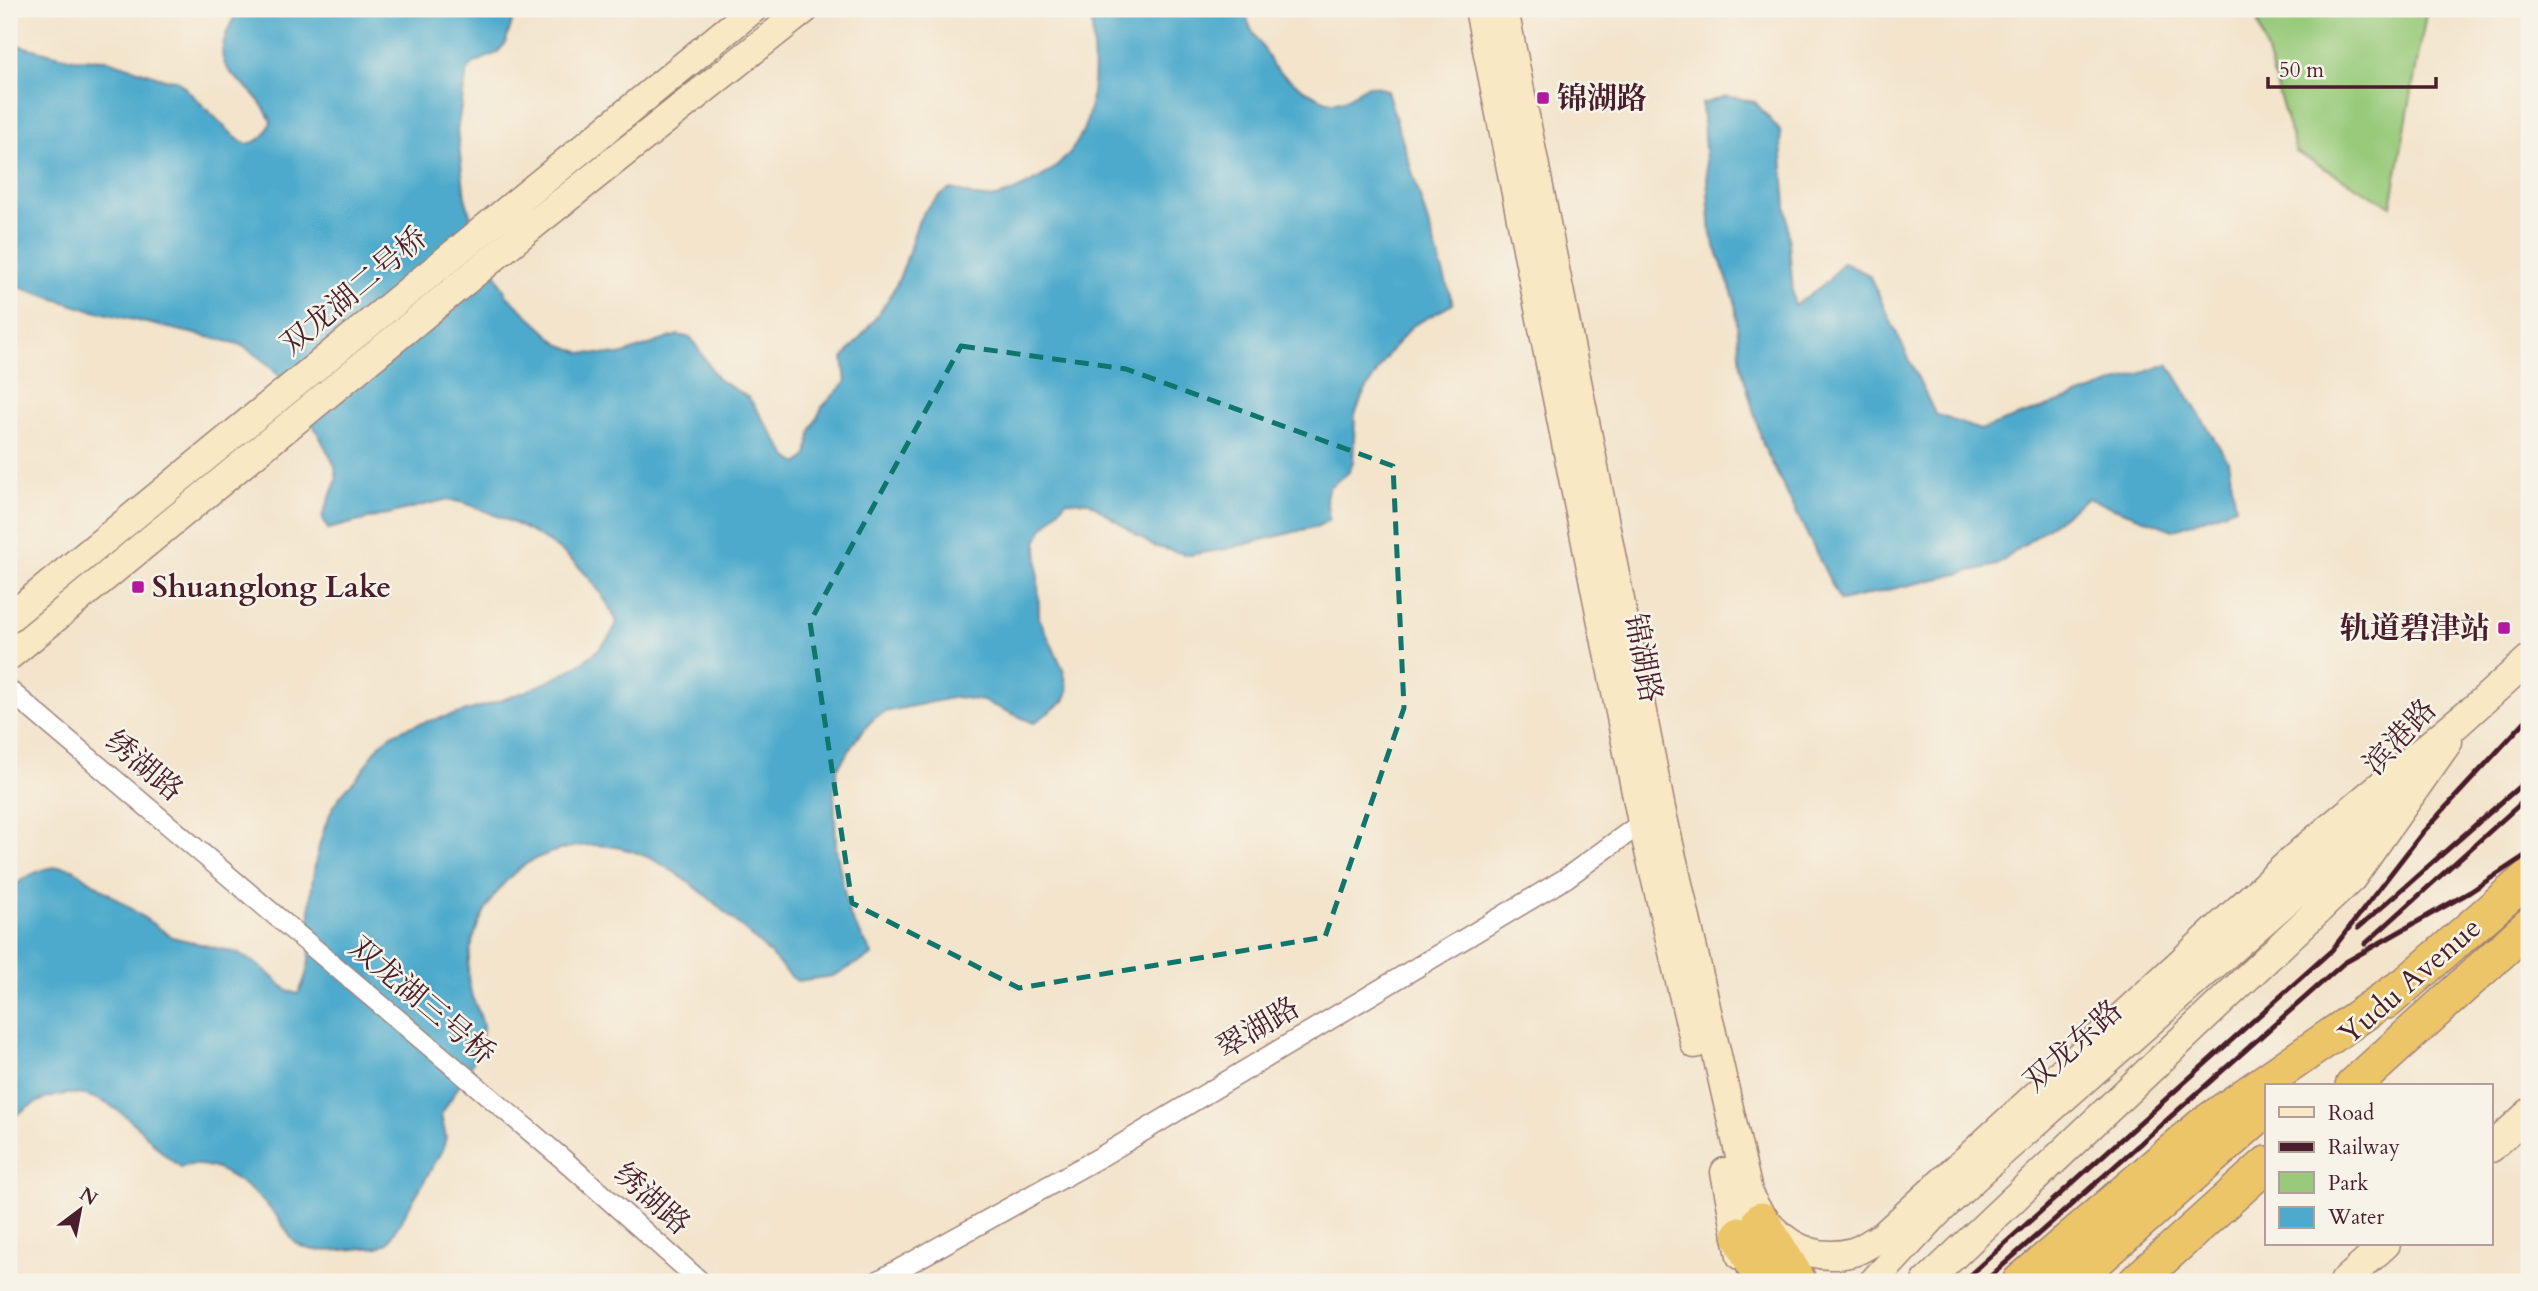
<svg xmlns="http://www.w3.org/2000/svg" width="2538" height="1291" viewBox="0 0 2538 1291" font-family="Cardo,'Noto Serif SC',serif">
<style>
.green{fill:#98ca7a;stroke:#717452;stroke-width:2}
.water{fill:#4eaacc;stroke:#4c647c;stroke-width:2}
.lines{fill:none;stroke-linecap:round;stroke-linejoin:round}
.street-casing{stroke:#9e827b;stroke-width:22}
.secondary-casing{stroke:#9e827b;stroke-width:31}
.highway-casing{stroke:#9e827b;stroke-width:38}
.street{stroke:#fff;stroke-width:19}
.secondary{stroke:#f8e8c3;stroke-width:28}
.highway{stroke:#edc569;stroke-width:35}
.rail{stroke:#4a1f2b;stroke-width:5}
.marked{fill:none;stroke:#0f766e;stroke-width:5;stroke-dasharray:14 9;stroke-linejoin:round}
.poi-dot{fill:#b5179e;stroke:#f7f3e8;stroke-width:2.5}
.labels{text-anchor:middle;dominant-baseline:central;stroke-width:5;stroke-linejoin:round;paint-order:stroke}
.poi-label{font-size:30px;font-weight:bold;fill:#4a1f2b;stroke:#f7f3e8;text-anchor:start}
.street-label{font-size:30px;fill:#4a1f2b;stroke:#f7f3e8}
</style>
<rect width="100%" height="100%" fill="#f7f3e8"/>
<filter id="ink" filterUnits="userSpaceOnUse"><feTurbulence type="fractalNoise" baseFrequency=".0143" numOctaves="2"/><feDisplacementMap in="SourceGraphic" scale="14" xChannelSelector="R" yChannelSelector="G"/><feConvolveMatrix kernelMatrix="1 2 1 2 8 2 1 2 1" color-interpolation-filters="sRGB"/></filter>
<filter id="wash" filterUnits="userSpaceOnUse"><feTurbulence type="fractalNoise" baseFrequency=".00686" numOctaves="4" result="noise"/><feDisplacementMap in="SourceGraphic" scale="28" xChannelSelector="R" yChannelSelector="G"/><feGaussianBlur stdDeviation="1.57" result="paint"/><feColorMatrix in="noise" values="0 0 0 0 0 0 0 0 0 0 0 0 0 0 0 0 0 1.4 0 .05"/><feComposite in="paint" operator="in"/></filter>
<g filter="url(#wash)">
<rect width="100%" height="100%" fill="#f3e4cb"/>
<path class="green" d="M 2254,9 L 2427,9 L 2391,206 L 2296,152 Z"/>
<path class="water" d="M 239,9 L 516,9 L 505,44 L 497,53 L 474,63 L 467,72 L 457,130 L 465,197 L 475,231 L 501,284 L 507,296 L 559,344 L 582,353 L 620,355 L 678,335 L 691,338 L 718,379 L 749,398 L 788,457 L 798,464 L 807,456 L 811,431 L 822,407 L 846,382 L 843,358 C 865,332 888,306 901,274 C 918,234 909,215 950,189 C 962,190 973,198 986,198 C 1004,198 1020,188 1036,180 C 1104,144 1095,75 1091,9 L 1245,9 C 1248,27 1255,37 1266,52 C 1269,56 1270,62 1273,66 C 1283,76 1321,103 1334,102 C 1358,101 1361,75 1387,91 L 1453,304 L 1412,326 L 1389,353 L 1363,395 L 1355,415 L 1353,463 L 1348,473 L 1329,487 L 1326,498 L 1329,520 L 1318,526 L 1226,549 L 1189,555 L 1153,546 L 1089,502 L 1066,501 L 1042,530 L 1037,542 L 1039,618 L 1063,669 L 1068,691 L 1064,701 L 1034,723 L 983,701 L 956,697 L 885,712 L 873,719 L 857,738 L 837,769 L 834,792 L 836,849 L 849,915 L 873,955 L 833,976 L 797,981 C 782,971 774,956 760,944 C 694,885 630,814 535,859 C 503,874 476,917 470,952 C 467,967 468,985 473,999 C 477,1009 483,1019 483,1029 C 481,1058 455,1090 441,1115 L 446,1137 L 443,1149 L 388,1243 L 378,1247 C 357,1248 324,1255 303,1247 C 289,1241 285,1226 276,1215 C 253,1189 216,1156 181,1167 C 164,1157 155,1144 141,1130 C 97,1086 57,1081 9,1121 L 9,891 C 24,875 51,862 73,869 L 172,937 L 240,954 L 261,967 L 288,991 L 298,994 C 315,963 309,938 310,906 C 312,873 321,820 342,794 C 347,787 355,781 360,774 C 369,764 374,748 385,740 C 405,724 436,720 460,713 C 506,700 601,670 617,622 C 590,564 548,536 490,513 C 475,507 461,500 444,500 L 328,529 L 322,517 L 337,479 L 335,466 C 311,419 287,370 239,344 L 86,309 L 9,284 L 9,43 L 73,59 L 108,60 L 165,79 L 177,80 L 236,138 L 247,144 C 261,141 267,135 271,121 C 247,67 196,81 239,9 Z
M 1727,96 L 1755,102 L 1780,131 L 1794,306 L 1828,281 L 1843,262 L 1869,275 L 1935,414 L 1980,430 L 2168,364 L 2228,461 L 2236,507 L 2173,530 L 2087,498 L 1997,565 L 1840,601 L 1763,445 L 1741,366 L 1735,301 L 1711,235 L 1702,104 Z"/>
</g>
<g filter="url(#ink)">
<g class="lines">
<g class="street-casing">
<path id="street" d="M 9,690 L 564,1160 L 701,1282
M 876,1282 L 1102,1156 L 1566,878 L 1651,816"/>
</g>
<g class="secondary-casing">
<path id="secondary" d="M 1479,9 L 1642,822 L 1695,1044
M 1504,9 L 1661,809 L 1749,1196 C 1769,1234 1806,1265 1853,1252 C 1863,1249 1873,1241 1883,1236 L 2303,850 L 2469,712
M 9,618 L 753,9
M 9,656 L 537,222 L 805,9
M 2456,725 L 2529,659
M 2491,1148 L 2529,1113
M 1725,1172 L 1741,1256
M 1873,1282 L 1937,1213 L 1999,1155 L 2325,867 L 2391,796
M 1926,1282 L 2352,878 L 2448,742
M 2344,1282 L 2386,1244"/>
</g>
<g class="highway-casing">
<path id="highway" d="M 2387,1001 L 2529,877
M 2353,1086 L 2529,926
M 1761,1220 L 1799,1282
M 1740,1235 L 1762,1282
M 2020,1282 L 2203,1125 L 2403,986
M 2072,1282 L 2267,1108
M 2136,1282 L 2267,1164"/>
</g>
<use href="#street" class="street"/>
<use href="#secondary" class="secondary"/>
<use href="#highway" class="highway"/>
<path class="rail" d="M 2358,928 L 2529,778
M 2365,944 L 2529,796
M 1962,1282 L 2332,950 L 2423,832 L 2529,717
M 1984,1282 L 2344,963 L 2470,892 L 2529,853"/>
</g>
</g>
<path class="marked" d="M 961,346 L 1126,369 L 1393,466 L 1404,708 L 1325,937 L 1019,988 L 852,903 L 810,622 Z"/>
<g class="poi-dot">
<rect x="1536" y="91" width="14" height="14" rx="3.5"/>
<rect x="131" y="580" width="14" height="14" rx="3.5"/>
<rect x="2497" y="621" width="14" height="14" rx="3.5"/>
</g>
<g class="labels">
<g class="poi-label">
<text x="1557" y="98">锦湖路</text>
<text x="152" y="587">Shuanglong Lake</text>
<text x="2490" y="628" text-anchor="end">轨道碧津站</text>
</g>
<g class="street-label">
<text transform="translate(354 291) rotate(-40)">双龙湖二号桥</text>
<text transform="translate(1643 658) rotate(79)">锦湖路</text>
<text transform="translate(2400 737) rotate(-47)">滨港路</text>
<text transform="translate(144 766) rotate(40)">绣湖路</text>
<text transform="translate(2410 981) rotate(-41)">Yudu Avenue</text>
<text transform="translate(422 1001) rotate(40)">双龙湖三号桥</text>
<text transform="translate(1258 1028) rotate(-31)">翠湖路</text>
<text transform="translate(2073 1046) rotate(-42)">双龙东路</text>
<text transform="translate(652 1199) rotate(42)">绣湖路</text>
</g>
</g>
<rect width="2538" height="1291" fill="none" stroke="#f7f3e8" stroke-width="35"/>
<rect x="2265" y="1084" width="228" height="161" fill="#f7f3e8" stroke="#b29e9c" stroke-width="2"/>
<rect x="2279" y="1107" width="35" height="10" fill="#f8e8c3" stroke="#b29e9c" stroke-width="2"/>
<text x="2328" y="1120" font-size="21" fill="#4a1f2b">Road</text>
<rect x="2279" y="1142" width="35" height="10" fill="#4a1f2b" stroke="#b29e9c" stroke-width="2"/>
<text x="2328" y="1154" font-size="21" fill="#4a1f2b">Railway</text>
<rect x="2279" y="1172" width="35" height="21" fill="#98ca7a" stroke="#b29e9c" stroke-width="2"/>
<text x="2328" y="1190" font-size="21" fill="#4a1f2b">Park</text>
<rect x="2279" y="1207" width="35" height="21" fill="#4eaacc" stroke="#b29e9c" stroke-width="2"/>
<text x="2328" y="1224" font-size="21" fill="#4a1f2b">Water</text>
<g transform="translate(80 1210) rotate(32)" stroke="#f7f3e8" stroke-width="5" paint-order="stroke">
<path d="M0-5L12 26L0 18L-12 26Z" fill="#4a1f2b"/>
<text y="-10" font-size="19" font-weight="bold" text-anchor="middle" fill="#4a1f2b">N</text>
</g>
<path d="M2268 77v10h168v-10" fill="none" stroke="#4a1f2b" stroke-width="3.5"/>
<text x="2279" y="77" font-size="21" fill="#4a1f2b" stroke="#f7f3e8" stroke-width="5" paint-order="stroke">50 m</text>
</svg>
